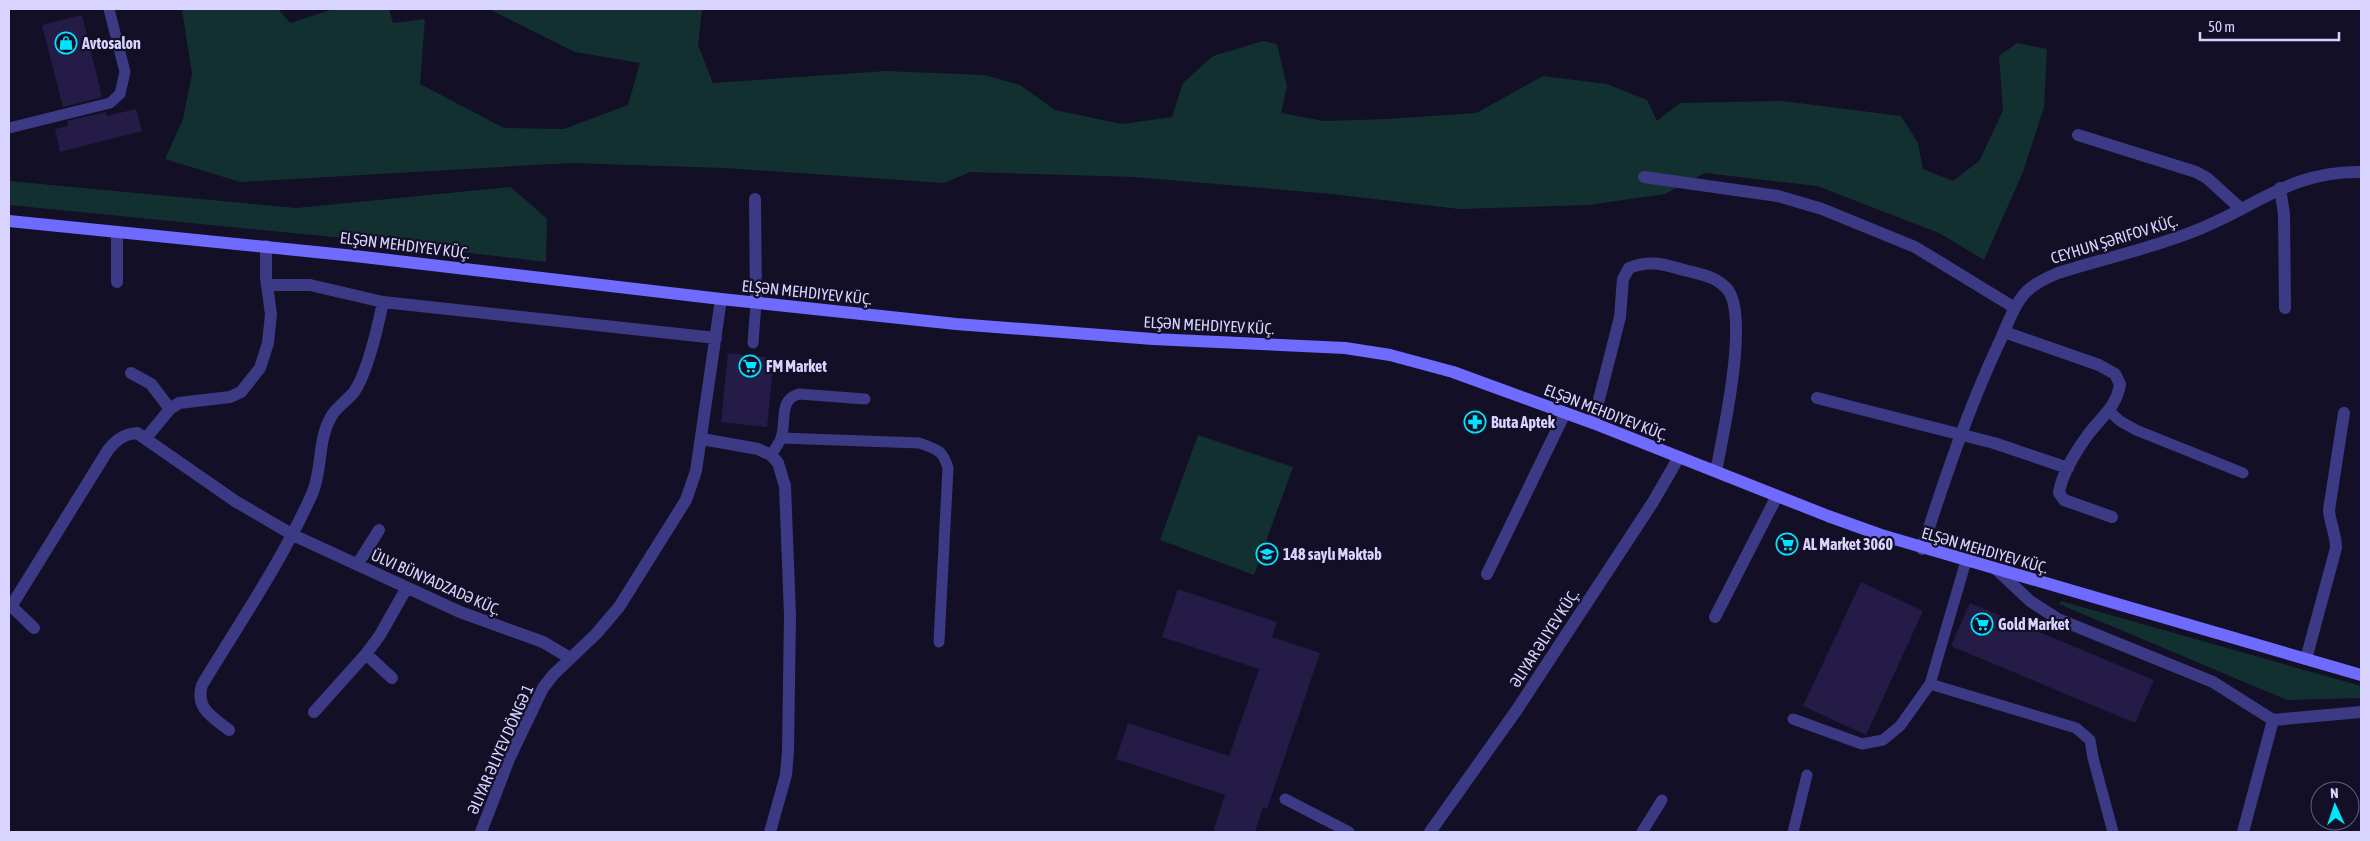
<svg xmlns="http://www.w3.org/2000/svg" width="2370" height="841" viewBox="0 0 2370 841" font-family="'Asap Condensed',sans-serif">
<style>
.green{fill:#12302f}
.building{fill:#241b47}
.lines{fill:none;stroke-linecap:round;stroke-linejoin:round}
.service{stroke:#3d3a85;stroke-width:11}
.minor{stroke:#3d3a85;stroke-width:12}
.tertiary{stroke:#3d3a85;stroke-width:12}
.secondary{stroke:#6f6bff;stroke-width:12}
.labels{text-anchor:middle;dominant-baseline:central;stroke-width:4.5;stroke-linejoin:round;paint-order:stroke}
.poi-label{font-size:16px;font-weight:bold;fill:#d9d4ff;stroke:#130f26;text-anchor:start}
.street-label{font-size:16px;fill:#d9d4ff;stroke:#130f26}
</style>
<rect width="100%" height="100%" fill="#130f26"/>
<path class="green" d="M 182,9 L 278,9 L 290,23 L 334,9 L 389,9 L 393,23 L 425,19 L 420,84 L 504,128 L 564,129 L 628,105 L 640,63 L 575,52 L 489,9 L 702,9 L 698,45 L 713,83 L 886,71 L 984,75 L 1020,85 L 1055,110 L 1122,124 L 1172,117 L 1183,83 L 1213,56 L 1263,41 L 1277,44 L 1287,86 L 1281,113 L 1324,121 L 1387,119 L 1476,113 L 1543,76 L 1607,84 L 1647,100 L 1657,121 L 1680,103 L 1783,101 L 1901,116 L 1918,143 L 1923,169 L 1953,181 L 1980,160 L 2003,110 L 1999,56 L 2017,43 L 2047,49 L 2044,107 L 2023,172 L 1984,260 L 1939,233 L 1817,186 L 1705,173 L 1665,194 L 1588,205 L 1459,209 L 1332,194 L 1134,177 L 970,172 L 944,183 L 724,168 L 571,163 L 240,182 L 165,159 L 183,119 L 192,74 Z
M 9,181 L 296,208 L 511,187 L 547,219 L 546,262 L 353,239 L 9,205 Z
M 1198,435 L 1293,467 L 1254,575 L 1160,540 Z
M 2061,601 L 2361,686 L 2361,698 L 2287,700 L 2059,604 Z"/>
<path class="building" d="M 82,15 L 102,97 L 63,107 L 42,25 Z
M 136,109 L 142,131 L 60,152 L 55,129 L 68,126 L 67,121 L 106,112 L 107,116 Z
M 728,353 L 774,358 L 767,427 L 721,422 Z
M 1861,582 L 1923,611 L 1866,735 L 1803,706 Z
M 1178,589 L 1277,622 L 1272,637 L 1320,653 L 1267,809 L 1263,807 L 1255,832 L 1213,832 L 1225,795 L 1116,759 L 1128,723 L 1229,756 L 1259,669 L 1162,637 Z
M 1970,603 L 2154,680 L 2135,723 L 1951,646 Z"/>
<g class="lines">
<path class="service" d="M 9,128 L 110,103 L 120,94 L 125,72 L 109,9
M 753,343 L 756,303
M 2110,412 L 2120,421 L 2136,430 L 2243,473
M 781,438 L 919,443 C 936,449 943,450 948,468 L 939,642
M 771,455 C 774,450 779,444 781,438 C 787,421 778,400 799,394 L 865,399
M 1930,684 L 2076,728 L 2090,740 L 2093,758 L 2113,832
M 1793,719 L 1862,744 L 1883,740 L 1900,726 L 1930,684 L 1966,561
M 1285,799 L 1349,832
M 1642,832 L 1662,800
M 1793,832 L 1807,775"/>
<path class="minor" d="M 2078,135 L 2196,172 L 2207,178 L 2241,209
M 1644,177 L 1778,196 L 1822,209 L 1915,247 L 2015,308
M 2280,188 L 2284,214 L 2285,308
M 755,199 L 756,303
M 117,282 L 117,232
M 267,285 L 310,285 L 383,302 L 716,338
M 2004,332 L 2099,365 L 2115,374 L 2120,384 C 2117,407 2100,418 2087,436 C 2075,453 2062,473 2059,493 L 2064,500 L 2112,517
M 131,373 L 151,384 L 170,409
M 1817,398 L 1994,443 L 2068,468
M 1593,423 L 1620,317 L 1623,279 L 1629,268 C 1652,259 1665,265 1688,271 C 1704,275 1717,277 1728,290 C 1749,319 1723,435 1716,471
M 146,438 L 170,409 L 179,403 L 230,397 L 241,392 L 260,368 L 268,343 L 271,314 L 266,278 L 266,246
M 702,439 L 758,449 L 771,455 L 778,463 L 785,486 L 790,615 L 788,751 L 786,775 L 770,832
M 357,565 L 379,530
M 1997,570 L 2030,601 L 2058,619 L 2213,682 L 2273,720 L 2361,712
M 1487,574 L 1565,413
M 9,604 L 34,628
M 12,605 L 108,450 C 116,440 124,434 137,433 L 235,501 L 293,535 L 460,612 L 543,642 L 570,658
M 1715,617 L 1777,496
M 366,654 L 392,678
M 2306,659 L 2336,548 C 2336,534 2330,524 2329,510 L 2344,413
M 314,712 L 366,654 L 380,635 L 406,589
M 229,730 C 212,717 195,708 202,685 C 240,622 282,561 312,494 C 323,469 317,441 331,417 C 336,407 347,401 354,392 C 368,372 378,326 383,302
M 481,832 L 509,759 L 543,688 L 553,675 L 596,634 L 619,607 L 686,500 L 696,471 L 721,299
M 2243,832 L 2273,720"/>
<path class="tertiary" d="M 1922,549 C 1945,478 1968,409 1999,343 C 2007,326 2013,306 2026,292 C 2035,283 2046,278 2058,273 C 2102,259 2149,249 2192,232 C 2256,208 2288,171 2361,172
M 1430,832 L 1516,711 L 1653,502 L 1679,457"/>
<path class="secondary" d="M 9,221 L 355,256 L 721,299 L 956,324 L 1153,339 L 1345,348 L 1390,355 L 1453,372 L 1593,423 L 1828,516 L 1881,535 L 2361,675"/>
</g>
<defs>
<g id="shop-ring" transform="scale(1.125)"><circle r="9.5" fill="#130f26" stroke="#00e5ff" stroke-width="1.5"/><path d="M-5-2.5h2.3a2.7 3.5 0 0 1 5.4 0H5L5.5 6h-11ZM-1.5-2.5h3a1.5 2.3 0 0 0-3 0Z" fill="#00e5ff"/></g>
<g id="supermarket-ring" transform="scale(1.125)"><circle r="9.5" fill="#130f26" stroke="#00e5ff" stroke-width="1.5"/><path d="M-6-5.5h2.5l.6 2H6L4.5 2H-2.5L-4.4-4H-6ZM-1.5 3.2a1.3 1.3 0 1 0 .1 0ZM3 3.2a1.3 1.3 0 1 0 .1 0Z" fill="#00e5ff"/></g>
<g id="pharmacy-ring" transform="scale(1.125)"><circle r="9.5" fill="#130f26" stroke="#00e5ff" stroke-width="1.5"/><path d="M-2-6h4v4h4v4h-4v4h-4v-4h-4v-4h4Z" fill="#00e5ff"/></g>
<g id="school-ring" transform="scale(1.125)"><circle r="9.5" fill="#130f26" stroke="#00e5ff" stroke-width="1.5"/><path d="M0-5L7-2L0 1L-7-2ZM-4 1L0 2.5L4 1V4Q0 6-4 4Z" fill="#00e5ff"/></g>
</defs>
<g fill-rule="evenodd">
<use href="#shop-ring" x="66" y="43"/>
<use href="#supermarket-ring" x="750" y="366"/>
<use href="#pharmacy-ring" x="1475" y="422"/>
<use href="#supermarket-ring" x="1787" y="544"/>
<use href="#school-ring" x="1267" y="554"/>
<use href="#supermarket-ring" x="1982" y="624"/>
</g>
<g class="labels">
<g class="poi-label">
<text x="82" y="43">Avtosalon</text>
<text x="766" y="366">FM Market</text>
<text x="1491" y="422">Buta Aptek</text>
<text x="1803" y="544">AL Market 3060</text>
<text x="1283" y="554">148 saylı Məktəb</text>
<text x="1998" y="624">Gold Market</text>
</g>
<g class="street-label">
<text transform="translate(2114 239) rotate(-17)">CEYHUN ŞƏRIFOV KÜÇ.</text>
<text transform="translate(405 245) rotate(7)">ELŞƏN MEHDIYEV KÜÇ.</text>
<text transform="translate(807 292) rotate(6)">ELŞƏN MEHDIYEV KÜÇ.</text>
<text transform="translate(1209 325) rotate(3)">ELŞƏN MEHDIYEV KÜÇ.</text>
<text transform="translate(1606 412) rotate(21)">ELŞƏN MEHDIYEV KÜÇ.</text>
<text transform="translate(1985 550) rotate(16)">ELŞƏN MEHDIYEV KÜÇ.</text>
<text transform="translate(436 582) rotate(24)">ÜLVI BÜNYADZADƏ KÜÇ.</text>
<text transform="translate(1544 638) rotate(-57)">ƏLIYAR ƏLIYEV KÜÇ.</text>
<text transform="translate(500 749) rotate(-66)">ƏLIYAR ƏLIYEV DÖNGƏ 1</text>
</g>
</g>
<rect width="2370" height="841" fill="none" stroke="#d9d4ff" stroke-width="20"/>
<g transform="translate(2335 806) rotate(357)"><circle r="24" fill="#130f26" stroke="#625e7d"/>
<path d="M0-4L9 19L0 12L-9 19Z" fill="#00e5ff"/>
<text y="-8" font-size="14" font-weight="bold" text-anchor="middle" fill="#d9d4ff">N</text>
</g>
<path d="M2200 32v8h139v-8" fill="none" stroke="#d9d4ff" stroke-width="2.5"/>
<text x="2208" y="32" font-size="15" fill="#d9d4ff" stroke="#130f26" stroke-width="4" paint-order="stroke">50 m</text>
</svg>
